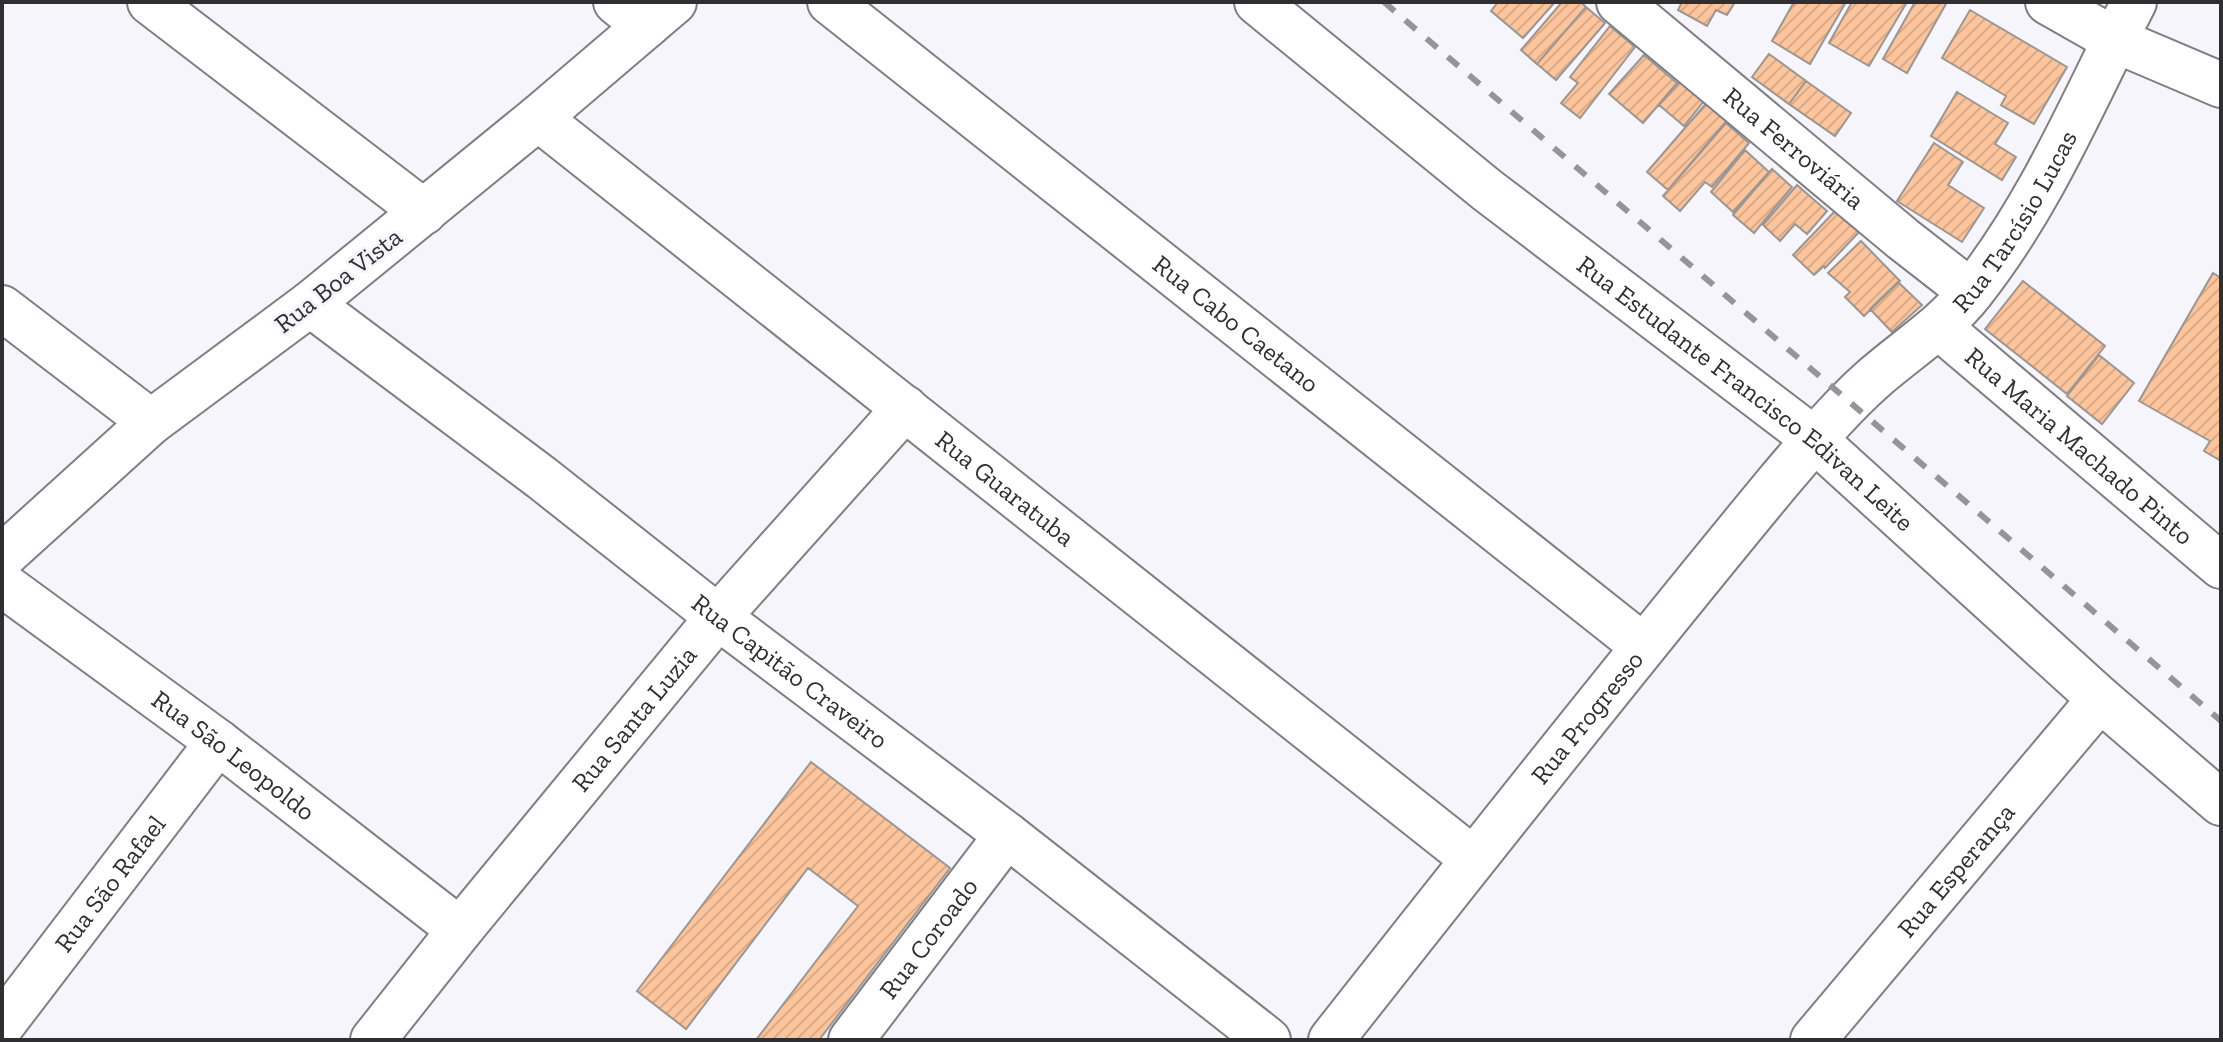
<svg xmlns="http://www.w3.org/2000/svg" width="2223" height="1042" viewBox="0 0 2223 1042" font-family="'Zilla Slab',serif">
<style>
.building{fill:url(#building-hatch);stroke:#9c9692;stroke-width:2}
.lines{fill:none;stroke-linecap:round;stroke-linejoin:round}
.minor-casing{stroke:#7f7e84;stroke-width:48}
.tertiary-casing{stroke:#7f7e84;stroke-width:48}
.minor{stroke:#fff;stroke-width:44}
.tertiary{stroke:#fff;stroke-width:44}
.rail{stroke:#959499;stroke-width:6;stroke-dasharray:14 14;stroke-linecap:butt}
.labels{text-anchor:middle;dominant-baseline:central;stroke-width:6;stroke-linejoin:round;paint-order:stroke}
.street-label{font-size:26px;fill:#2f2e31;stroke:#f6f5fc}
</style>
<defs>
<pattern id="building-hatch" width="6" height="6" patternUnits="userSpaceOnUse" patternTransform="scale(2)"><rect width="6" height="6" fill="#fec59d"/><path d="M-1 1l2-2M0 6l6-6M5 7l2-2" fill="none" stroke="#daaa88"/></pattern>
</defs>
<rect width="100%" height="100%" fill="#f6f5fc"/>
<path class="building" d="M 1498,2 L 1555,2 L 1523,38 L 1491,11 Z
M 1562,2 L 1581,2 L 1586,7 L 1537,64 L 1521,50 Z
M 1682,2 L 1735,2 L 1727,15 L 1716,10 L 1707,26 L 1678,10 Z
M 1794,2 L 1846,2 L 1810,64 L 1772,41 Z
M 1852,2 L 1907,2 L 1869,66 L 1829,43 Z
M 1915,2 L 1947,2 L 1907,73 L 1883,59 Z
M 1586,7 L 1605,23 L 1556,80 L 1537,64 Z
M 1970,10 L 2067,67 L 2034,124 L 2001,105 L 2006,96 L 1942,58 Z
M 1610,26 L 1635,47 L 1580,118 L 1561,103 L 1578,83 L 1570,77 Z
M 1769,54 L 1806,81 L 1789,104 L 1752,77 Z
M 1644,55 L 1677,83 L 1643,123 L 1609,94 Z
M 1680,81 L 1704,101 L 1684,126 L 1659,105 Z
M 1806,81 L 1851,113 L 1835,136 L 1789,104 Z
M 1957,92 L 2008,123 L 1995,144 L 2016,157 L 2002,180 L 1931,136 Z
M 1710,99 L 1730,117 L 1668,190 L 1647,172 Z
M 1726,123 L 1749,143 L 1712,187 L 1705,182 L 1680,211 L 1663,196 Z
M 1934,143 L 1963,162 L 1948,185 L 1984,208 L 1962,242 L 1897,201 Z
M 1745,150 L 1769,172 L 1733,212 L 1711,192 Z
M 1772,169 L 1792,187 L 1754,233 L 1733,215 Z
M 1797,185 L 1827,211 L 1807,234 L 1795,224 L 1780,241 L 1763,225 Z
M 1838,208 L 1861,230 L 1825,268 L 1824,266 L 1814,275 L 1793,255 Z
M 1861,241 L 1900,281 L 1864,316 L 1845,297 L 1850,292 L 1828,273 Z
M 2213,273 L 2221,278 L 2221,461 L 2204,451 L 2210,441 L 2139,401 Z
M 2023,281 L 2105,346 L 2067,394 L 1985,329 Z
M 1898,282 L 1922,305 L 1892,332 L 1870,309 Z
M 2099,355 L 2134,383 L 2102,424 L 2067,396 Z
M 811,762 L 950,868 L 819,1040 L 756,1040 L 858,906 L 808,868 L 686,1029 L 637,991 Z"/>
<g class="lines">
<g class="minor-casing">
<g id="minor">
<path d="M 150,2 L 424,212"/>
<path d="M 616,2 L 646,26"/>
<path id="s1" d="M 830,2 L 1643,646"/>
<path id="s2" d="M 1257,2 L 1487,190 L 1814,439 L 2100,699 L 2221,803"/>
<path id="s3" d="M 1619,2 L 1903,239 L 1971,292"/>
<path d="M 2048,2 L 2115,40 L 2221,85"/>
<path id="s4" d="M 538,118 L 1473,859"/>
<path d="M 310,304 L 538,118 L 674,2"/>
<path id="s5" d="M 1939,327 L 2221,566"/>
<path d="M 2,557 L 151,422"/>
<path id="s6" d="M 2,584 L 218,742 L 460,930"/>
<path id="s7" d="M 2,1025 L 218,742"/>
<path id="s8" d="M 373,1040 L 460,930 L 718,617 L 905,408"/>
<path id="s9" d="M 851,1040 L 1007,835"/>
<path id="s10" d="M 1813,1040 L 2100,699"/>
</g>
</g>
<g class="tertiary-casing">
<g id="tertiary">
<path id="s11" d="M 2,308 L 151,422 L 310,304 L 542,478 L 718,617 L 1007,835 L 1268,1040"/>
<path id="s12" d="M 1331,1040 C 1479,852 1627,665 1779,481 C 1809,446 1838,410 1873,379 C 1906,350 1945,326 1972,291 C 2041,204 2084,100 2134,2"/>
</g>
</g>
<use href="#minor" class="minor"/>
<use href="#tertiary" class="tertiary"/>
<path class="rail" d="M 1384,2 L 2221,721"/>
</g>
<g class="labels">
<g class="street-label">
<text stroke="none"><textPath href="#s3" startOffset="228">Rua Ferroviária</textPath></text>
<text stroke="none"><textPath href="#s12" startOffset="1070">Rua Tarcísio Lucas</textPath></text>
<text transform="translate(338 280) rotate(-38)">Rua Boa Vista</text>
<text stroke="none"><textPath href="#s1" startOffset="518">Rua Cabo Caetano</textPath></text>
<text stroke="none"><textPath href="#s2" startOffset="626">Rua Estudante Francisco Edivan Leite</textPath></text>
<text stroke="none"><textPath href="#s5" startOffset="184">Rua Maria Machado Pinto</textPath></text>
<text stroke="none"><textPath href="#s4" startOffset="596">Rua Guaratuba</textPath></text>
<text stroke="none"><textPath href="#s11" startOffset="990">Rua Capitão Craveiro</textPath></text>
<text stroke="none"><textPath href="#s12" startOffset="412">Rua Progresso</textPath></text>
<text stroke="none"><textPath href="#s8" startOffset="414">Rua Santa Luzia</textPath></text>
<text stroke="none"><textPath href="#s6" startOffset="288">Rua São Leopoldo</textPath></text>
<text stroke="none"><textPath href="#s10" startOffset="222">Rua Esperança</textPath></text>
<text stroke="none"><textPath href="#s7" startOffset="178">Rua São Rafael</textPath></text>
<text stroke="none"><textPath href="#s9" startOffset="128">Rua Coroado</textPath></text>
</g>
</g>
<rect width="2223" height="1042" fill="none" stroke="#2f2e31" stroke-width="8"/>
</svg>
